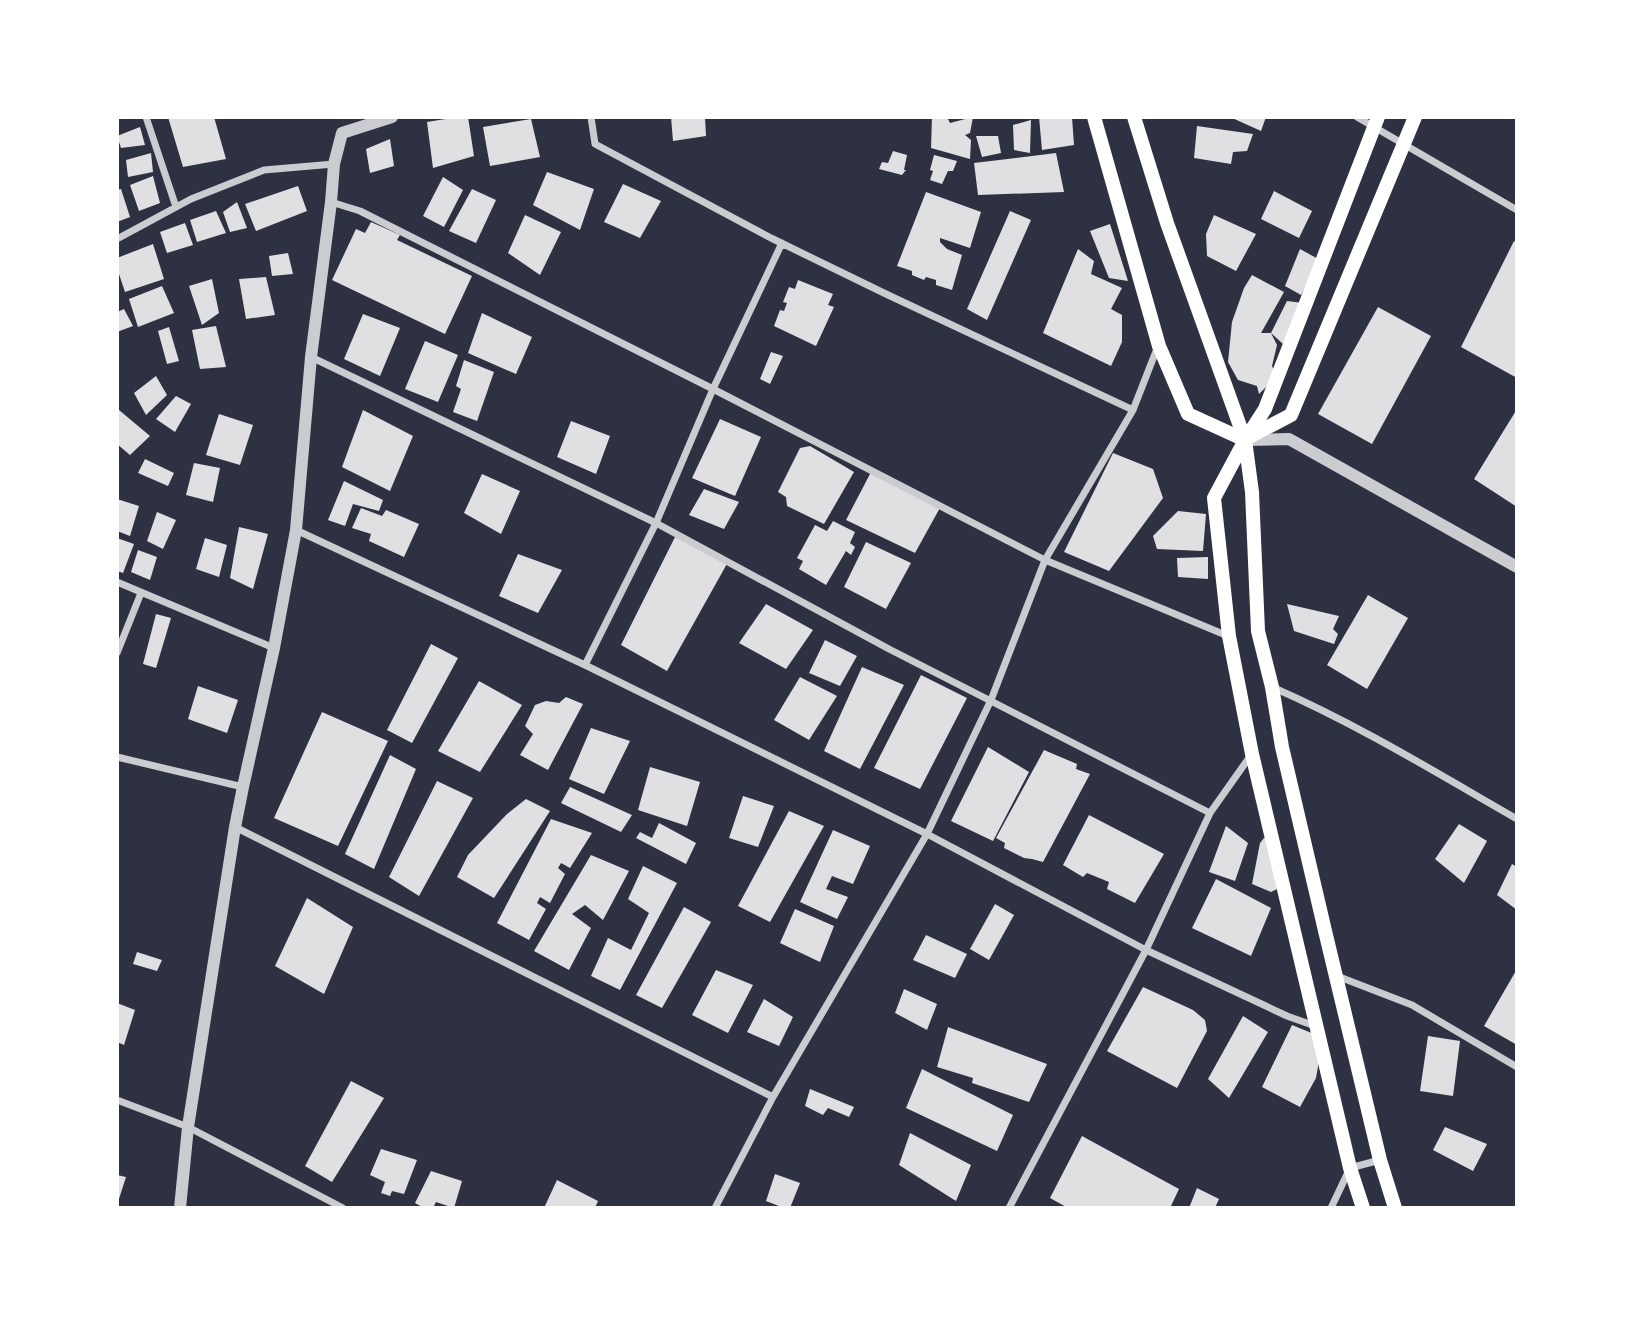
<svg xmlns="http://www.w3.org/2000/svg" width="1634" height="1325" viewBox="0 0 1634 1325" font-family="'PT Sans',sans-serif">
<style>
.building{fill:#e0e0e3}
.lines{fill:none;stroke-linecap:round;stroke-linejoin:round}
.minor{stroke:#caccd0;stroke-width:7}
.tertiary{stroke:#caccd0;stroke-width:12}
.secondary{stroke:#fff;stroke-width:14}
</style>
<rect width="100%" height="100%" fill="#2d3142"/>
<path class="building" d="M 168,117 L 214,117 L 226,159 L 183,167 Z
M 458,117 L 468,117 L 474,156 L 433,168 L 427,122 Z
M 671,117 L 705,117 L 706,136 L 673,141 Z
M 932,117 L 947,117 L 950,123 L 973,117 L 970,133 L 965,135 L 971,140 L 970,159 L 931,148 Z
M 1039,117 L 1072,117 L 1074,145 L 1042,150 Z
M 1230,117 L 1266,117 L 1261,131 Z
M 531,119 L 540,157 L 490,166 L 483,127 Z
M 1031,120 L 1030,153 L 1014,150 L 1013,125 Z
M 1197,126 L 1253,134 L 1247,151 L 1233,152 L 1231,164 L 1194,158 Z
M 140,127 L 145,145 L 121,148 L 117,136 Z
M 976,136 L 998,136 L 1001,153 L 982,157 Z
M 390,139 L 394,166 L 370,173 L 366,149 Z
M 893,151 L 907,155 L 904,170 L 906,170 L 902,175 L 879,169 L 882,162 L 888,163 Z
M 151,153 L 153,172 L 128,177 L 126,160 Z
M 1056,153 L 1064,192 L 978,195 L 974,163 Z
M 934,155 L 957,161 L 953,171 L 948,171 L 942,184 L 930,180 L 933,171 L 930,170 Z
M 547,172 L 594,189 L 580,230 L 533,205 Z
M 153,176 L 160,203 L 139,211 L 130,185 Z
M 443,177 L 463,190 L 444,227 L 423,216 Z
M 623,184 L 661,201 L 640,238 L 604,222 Z
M 298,186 L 307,211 L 256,231 L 245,204 Z
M 121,189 L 130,217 L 117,222 L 117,190 Z
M 472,189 L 496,200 L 476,243 L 449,231 Z
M 1274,191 L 1312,211 L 1299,238 L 1261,219 Z
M 926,192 L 981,212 L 970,248 L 940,238 L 940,242 L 947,249 L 962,255 L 952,290 L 936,285 L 936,280 L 926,277 L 924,280 L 912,275 L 912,271 L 897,266 Z
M 237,202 L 247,228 L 230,232 L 223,212 Z
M 216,211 L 226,233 L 197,242 L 190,220 Z
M 1010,211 L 1031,220 L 987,320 L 967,309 Z
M 525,215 L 561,232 L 540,275 L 508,253 Z
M 1214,215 L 1256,234 L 1236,271 L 1207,256 L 1206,234 Z
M 371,222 L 400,235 L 397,240 L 472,276 L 445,334 L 332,280 L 356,229 L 365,233 Z
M 185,223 L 193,245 L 167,253 L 160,232 Z
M 1110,224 L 1128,281 L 1109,278 L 1090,231 Z
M 1514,241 L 1517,243 L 1517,378 L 1461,347 Z
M 153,244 L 164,279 L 125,292 L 117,268 L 117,258 Z
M 1078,249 L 1094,261 L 1091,274 L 1122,288 L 1111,309 L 1122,315 L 1122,342 L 1111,366 L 1043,333 Z
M 1300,249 L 1320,260 L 1301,295 L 1285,286 Z
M 288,253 L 293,274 L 272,276 L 269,256 Z
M 1252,275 L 1284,292 L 1261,333 L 1271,333 L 1277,345 L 1272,366 L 1277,376 L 1259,394 L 1257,386 L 1238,380 L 1228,362 L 1232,322 L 1244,288 Z
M 266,277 L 275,315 L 246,319 L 239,279 Z
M 212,279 L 219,313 L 202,325 L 189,286 Z
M 798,280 L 833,294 L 828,305 L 834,307 L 816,346 L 774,326 L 780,310 L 784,311 L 787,303 L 783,302 L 789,287 L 795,289 Z
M 162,286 L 174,313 L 138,327 L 129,299 Z
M 1287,301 L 1303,303 L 1283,344 L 1271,333 Z
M 1378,307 L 1431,336 L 1372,444 L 1318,414 Z
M 124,309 L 133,326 L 117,332 L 117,312 Z
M 482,313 L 532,337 L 516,374 L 468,353 Z
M 363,314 L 400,328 L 380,376 L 344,359 Z
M 216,326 L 226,367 L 200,369 L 192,330 Z
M 169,327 L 179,361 L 167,364 L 158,331 Z
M 425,341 L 458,355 L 438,402 L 405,389 Z
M 771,352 L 783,356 L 770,384 L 760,379 Z
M 464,360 L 494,372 L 477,421 L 453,412 L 461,389 L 456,386 Z
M 156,376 L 167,395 L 146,415 L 134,393 Z
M 176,396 L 191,404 L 175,432 L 156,419 Z
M 1517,409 L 1517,507 L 1474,479 Z
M 119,410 L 150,436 L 130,455 L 117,444 L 117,411 Z
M 363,410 L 413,436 L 390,491 L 342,467 Z
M 219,414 L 253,425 L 240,465 L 206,455 Z
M 720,419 L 761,437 L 735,496 L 692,478 Z
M 571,421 L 610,436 L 596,474 L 557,457 Z
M 810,446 L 854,472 L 824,524 L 787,506 L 786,497 L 778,492 L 800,448 Z
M 1113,453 L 1153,469 L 1163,498 L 1109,571 L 1064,552 Z
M 145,459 L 174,473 L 168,486 L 138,473 Z
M 194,463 L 220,468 L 213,502 L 186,495 Z
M 871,472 L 941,506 L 915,553 L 846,520 Z
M 482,474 L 520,491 L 501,534 L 464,513 Z
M 344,481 L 383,500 L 379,511 L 353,504 L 345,526 L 328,520 Z
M 704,489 L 739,502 L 724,529 L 689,515 Z
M 117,499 L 139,506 L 130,536 L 117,531 Z
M 361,508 L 382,516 L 386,510 L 419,524 L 404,557 L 369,541 L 371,534 L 352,528 Z
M 1178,511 L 1206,514 L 1203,551 L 1157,549 L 1153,536 Z
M 157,512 L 176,520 L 163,549 L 147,541 Z
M 833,521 L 855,532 L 850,543 L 855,547 L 851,555 L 846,551 L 826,585 L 799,569 L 803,561 L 797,558 L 815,525 L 827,531 Z
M 239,527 L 268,534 L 253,589 L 230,578 Z
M 675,537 L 728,562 L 667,671 L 621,645 Z
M 117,538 L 134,544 L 123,573 L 117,571 Z
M 205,538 L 227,545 L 219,577 L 196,569 Z
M 866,542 L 911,563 L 886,609 L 844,587 Z
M 138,550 L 157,557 L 150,580 L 131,572 Z
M 518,554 L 562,570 L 538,613 L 499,596 Z
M 1208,557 L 1208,579 L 1178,577 L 1177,558 Z
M 1368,595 L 1408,618 L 1367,689 L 1327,665 Z
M 766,604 L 813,630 L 786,669 L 739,643 Z
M 1287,604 L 1339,616 L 1333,629 L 1338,634 L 1334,644 L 1294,631 Z
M 156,614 L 171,618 L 156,668 L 143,664 Z
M 825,640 L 857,656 L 840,686 L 809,673 Z
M 431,644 L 458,658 L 412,743 L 387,730 Z
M 862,667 L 904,685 L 860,769 L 824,751 Z
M 921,675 L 967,698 L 920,789 L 874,768 Z
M 800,677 L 837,696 L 809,740 L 774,720 Z
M 479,681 L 522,705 L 480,772 L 438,751 Z
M 198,686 L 238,700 L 227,733 L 188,719 Z
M 566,697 L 583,704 L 548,770 L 520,755 L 533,734 L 525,726 L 535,705 L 546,701 L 559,703 Z
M 322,712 L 388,741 L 338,846 L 274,818 Z
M 591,728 L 630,741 L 604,794 L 569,779 Z
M 988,747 L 1029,772 L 993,841 L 951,821 Z
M 1044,750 L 1077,764 L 1076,769 L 1090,774 L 1043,862 L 1032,859 L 1024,858 L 1004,848 L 1005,843 L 996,838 Z
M 390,755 L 416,769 L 374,869 L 345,854 Z
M 650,767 L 700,782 L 687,826 L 638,810 Z
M 437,781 L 473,798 L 419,896 L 389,877 Z
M 570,787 L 632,815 L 621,832 L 561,803 Z
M 743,796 L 774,806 L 758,847 L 729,838 Z
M 526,799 L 550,811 L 494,898 L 457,877 L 468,855 L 507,814 Z
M 789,811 L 824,826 L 770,922 L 738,906 Z
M 1089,815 L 1164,854 L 1135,903 L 1107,889 L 1109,882 L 1087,873 L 1083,877 L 1063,865 Z
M 551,819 L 592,833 L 570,868 L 561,863 L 558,868 L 565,874 L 550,903 L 540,897 L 537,903 L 546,909 L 529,940 L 497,923 Z
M 659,823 L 696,843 L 686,864 L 636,838 L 640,832 L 652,838 Z
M 1459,824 L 1487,841 L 1464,883 L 1435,859 Z
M 1226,826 L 1248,843 L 1235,881 L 1209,872 Z
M 833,830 L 870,846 L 853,884 L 832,876 L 826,889 L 848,897 L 837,919 L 800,902 Z
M 1264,838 L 1268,838 L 1281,887 L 1271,892 L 1252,884 L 1260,843 Z
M 591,855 L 629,871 L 603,920 L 585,905 L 572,914 L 591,928 L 569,970 L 534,951 Z
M 1512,864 L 1517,867 L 1517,910 L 1497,895 Z
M 643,866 L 677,883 L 620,990 L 591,976 L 608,938 L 631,950 L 649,913 L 628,899 Z
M 1216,879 L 1271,908 L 1251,956 L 1192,928 Z
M 307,898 L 353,927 L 324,994 L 275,966 Z
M 995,904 L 1014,915 L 989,960 L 970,949 Z
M 684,907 L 711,922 L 662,1008 L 636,995 Z
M 795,909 L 834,926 L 820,962 L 780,943 Z
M 926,935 L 967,954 L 955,978 L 913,960 Z
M 137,952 L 162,960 L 157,971 L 133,964 Z
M 1517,969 L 1517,1045 L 1484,1026 Z
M 716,970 L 753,985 L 728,1033 L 692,1015 Z
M 1143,987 L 1193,1010 L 1205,1020 L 1207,1031 L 1177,1088 L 1107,1051 Z
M 904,989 L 937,1004 L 927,1030 L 895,1013 Z
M 764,999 L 793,1017 L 779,1046 L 747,1032 Z
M 117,1003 L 135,1010 L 124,1045 L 117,1042 Z
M 1243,1016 L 1268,1032 L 1229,1098 L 1208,1079 Z
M 1292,1025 L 1314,1034 L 1319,1061 L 1316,1078 L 1300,1107 L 1262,1087 Z
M 948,1027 L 1047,1064 L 1029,1102 L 972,1083 L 973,1078 L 937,1067 Z
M 1428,1036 L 1460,1041 L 1453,1096 L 1420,1091 Z
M 922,1069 L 1013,1115 L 997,1151 L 906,1108 Z
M 351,1081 L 384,1098 L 332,1182 L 305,1166 Z
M 810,1089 L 854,1107 L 849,1117 L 828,1108 L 823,1115 L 805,1106 Z
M 1445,1127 L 1487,1144 L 1473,1171 L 1433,1150 Z
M 910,1133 L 971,1165 L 956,1201 L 899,1165 Z
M 1082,1136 L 1179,1189 L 1170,1208 L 1068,1208 L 1050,1198 Z
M 381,1149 L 417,1160 L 404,1194 L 392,1191 L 390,1196 L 381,1193 L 385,1182 L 370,1175 Z
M 431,1171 L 462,1181 L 454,1208 L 436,1202 L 433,1208 L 424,1208 L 415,1203 Z
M 775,1174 L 800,1183 L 790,1208 L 784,1208 L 766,1201 Z
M 117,1175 L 126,1177 L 118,1202 L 117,1202 Z
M 557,1180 L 598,1201 L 595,1208 L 544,1208 Z
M 1197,1188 L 1219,1199 L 1215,1208 L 1189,1208 Z"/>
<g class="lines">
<path class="minor" d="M 146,117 L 176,207
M 591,117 L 595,144 L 771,238 L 886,294 L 1133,410
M 1357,117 L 1517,210
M 331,202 L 360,211 L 713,389 L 1045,560 L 1228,636
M 117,239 L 191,199 L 264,170 L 334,164
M 311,357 L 656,523 L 889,649 L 1210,813
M 296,530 L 585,665 L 927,834 L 1146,950 L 1287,1016 L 1315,1026
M 117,582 L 274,648
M 117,653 L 141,593
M 585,665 L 656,523 L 713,389 L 782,243
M 1272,687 C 1357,724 1437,773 1517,819
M 117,757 L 243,787
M 235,827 L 773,1097
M 1337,976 L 1412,1005 L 1517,1067
M 117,1100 L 188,1127 L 343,1208
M 715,1208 L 773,1097 L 927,834 L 991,700 L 1045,560 L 1133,410 L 1158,346
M 1009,1208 L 1146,950 L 1210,813 L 1251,755
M 1331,1208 L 1350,1168 L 1380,1160"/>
<path class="tertiary" d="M 1245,440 L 1289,439 L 1517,567
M 180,1208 L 188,1127 L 235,827 L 243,787 L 274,648 L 296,530 L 311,357 L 331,202 L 334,164 L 342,133 L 392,117"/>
<path class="secondary" d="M 1094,117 L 1159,346 L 1188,414 L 1245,440
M 1134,117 L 1167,223 L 1245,440 L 1252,492 L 1258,631 L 1272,687 L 1282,747 L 1326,935 L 1380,1160 L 1395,1208
M 1249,437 L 1291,415 L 1415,117
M 1363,1208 L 1350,1168 L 1252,754 L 1229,636 L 1214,498 L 1245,440 L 1265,409 L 1378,117"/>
</g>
<rect width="1634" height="1325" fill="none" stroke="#ffffff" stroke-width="238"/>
</svg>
